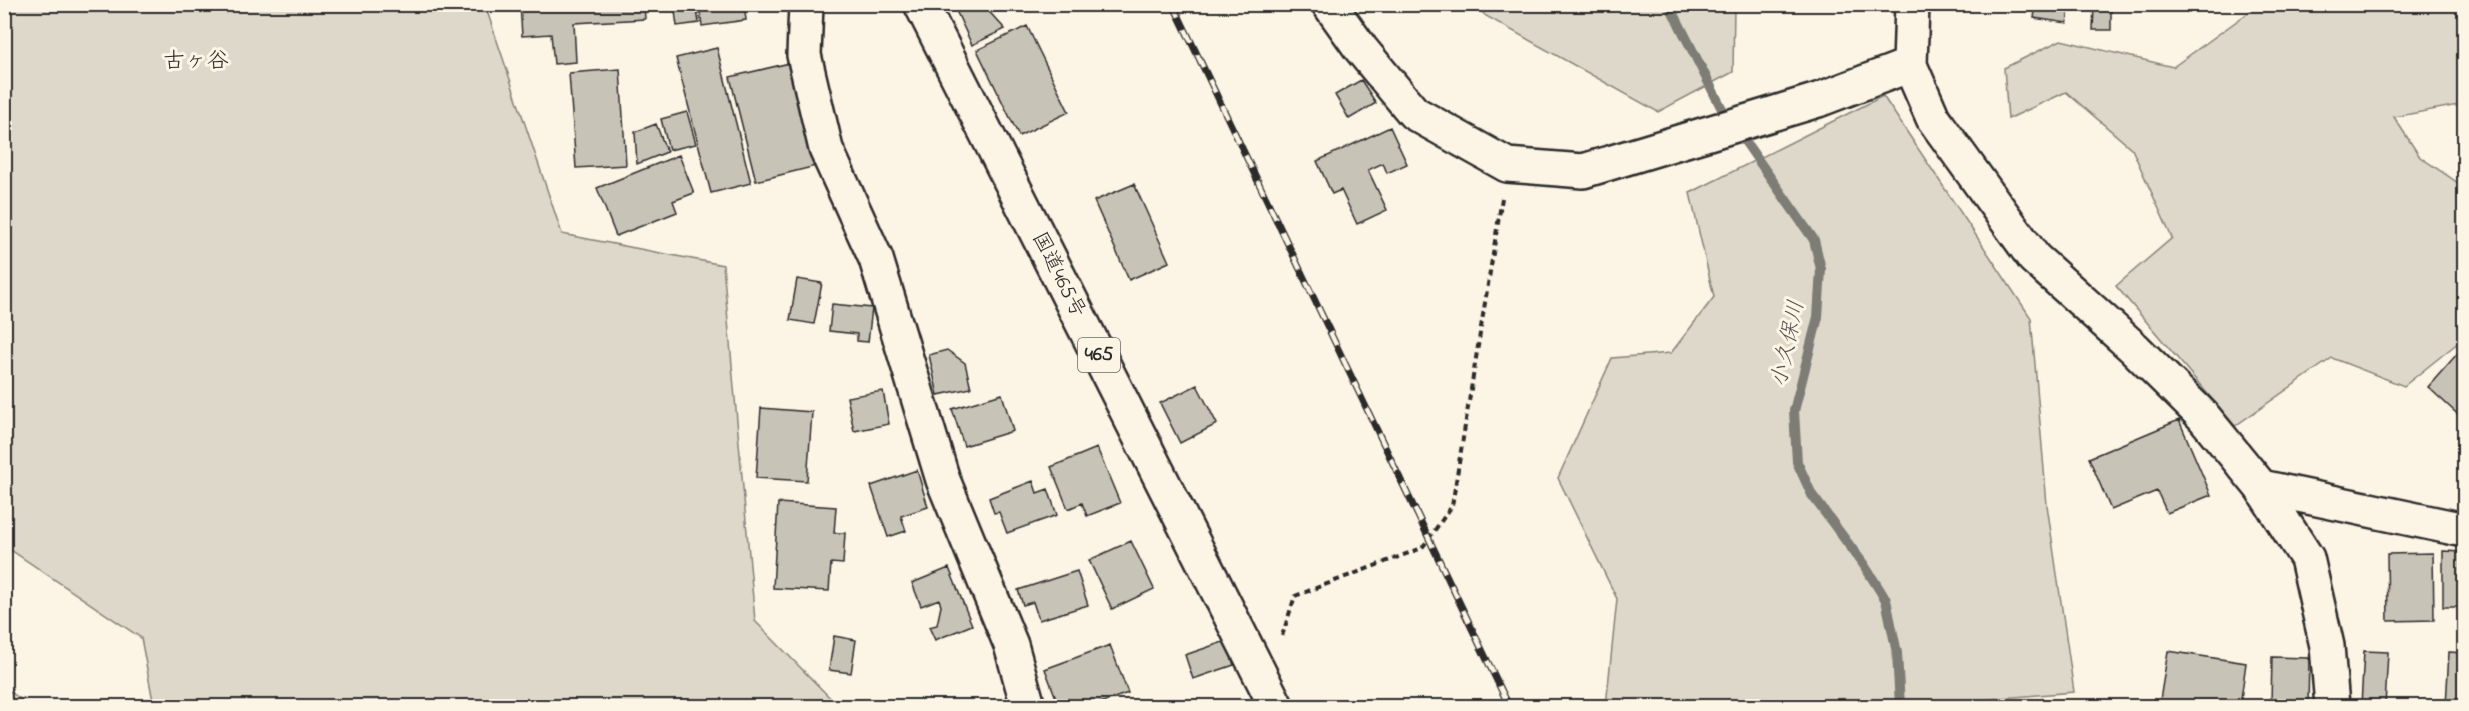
<svg xmlns="http://www.w3.org/2000/svg" width="2469" height="711" viewBox="0 0 2469 711" font-family="'Indie Flower','Klee One',sans-serif">
<style>
.green{fill:#ded8ca;stroke:#84827a;stroke-width:1.5}
.lines{fill:none;stroke-linecap:round;stroke-linejoin:round}
.stream{stroke:#7d7b74;stroke-width:10}
.building{fill:#c8c3b7;stroke:#2b2b2b;stroke-width:1.5}
.street-casing{stroke:#2b2b2b;stroke-width:38}
.highway-casing{stroke:#2b2b2b;stroke-width:38}
.path{stroke:#2b2b2b;stroke-width:4;stroke-dasharray:6 4.5;stroke-linecap:butt}
.street{stroke:#fcf5e5;stroke-width:33}
.highway{stroke:#fcf5e5;stroke-width:33}
.rail-casing{stroke:#2b2b2b;stroke-width:7}
.rail{stroke:#fcf5e5;stroke-width:4.5;stroke-dasharray:14;stroke-linecap:butt}
.labels{text-anchor:middle;dominant-baseline:central;stroke-width:6;stroke-linejoin:round;paint-order:stroke}
.shield{fill:#fcf5e5;stroke:#6a6863;stroke-width:1.5}
.shield-label{font-size:20px;font-weight:bold;fill:#2b2b2b}
.street-label{font-size:21px;fill:#2b2b2b;stroke:#fcf5e5}
.neighbourhood-label{font-size:22px;fill:#2b2b2b;stroke:#fcf5e5}
.water-label{font-size:22px;font-style:italic;fill:#545350;stroke:#fcf5e5}
</style>
<rect width="100%" height="100%" fill="#fcf5e5"/>
<filter id="ink" filterUnits="userSpaceOnUse"><feTurbulence type="fractalNoise" baseFrequency=".0167" numOctaves="2"/><feDisplacementMap in="SourceGraphic" scale="12" xChannelSelector="R" yChannelSelector="G"/><feConvolveMatrix kernelMatrix="1 2 1 2 8 2 1 2 1" color-interpolation-filters="sRGB"/></filter>
<g filter="url(#ink)">
<path class="green" d="M 4,5 L 485,5 L 562,234 L 723,265 L 755,621 L 838,706 L 154,706 L 141,638 L 5,546 Z
M 1474,5 L 1734,5 L 1733,72 L 1658,112 L 1486,16 Z
M 2259,5 L 2464,5 L 2464,104 L 2394,117 L 2420,157 L 2464,187 L 2464,338 L 2404,386 L 2332,358 L 2235,426 L 2116,286 L 2172,238 L 2132,149 L 2066,92 L 2008,119 L 2004,68 L 2061,40 L 2173,67 Z
M 1883,96 L 2031,318 L 2047,505 L 2074,692 L 1907,706 L 1606,706 L 1617,599 L 1558,478 L 1612,358 L 1671,353 L 1714,297 L 1690,193 Z
M 4,688 L 5,688 L 30,706 L 5,706 Z"/>
<g class="lines">
<path class="stream" d="M 1669,4 L 1721,107 L 1814,240 L 1821,269 L 1818,317 L 1794,411 L 1797,462 L 1812,495 L 1864,565 L 1886,600 L 1897,653 L 1900,706"/>
</g>
<path class="building" d="M 520,4 L 644,4 L 645,19 L 574,23 L 576,62 L 554,64 L 551,34 L 522,36 Z
M 674,4 L 696,4 L 699,23 L 677,26 Z
M 699,4 L 744,4 L 746,20 L 702,26 Z
M 953,4 L 982,4 L 1005,29 L 972,45 Z
M 2036,4 L 2070,4 L 2067,23 L 2034,18 Z
M 2094,5 L 2111,5 L 2111,30 L 2093,30 Z
M 1027,26 L 1069,112 L 1019,136 L 977,50 Z
M 717,48 L 751,183 L 711,193 L 676,58 Z
M 794,62 L 820,165 L 756,181 L 730,77 Z
M 620,69 L 626,165 L 576,168 L 569,73 Z
M 1361,80 L 1376,103 L 1349,119 L 1335,95 Z
M 687,112 L 696,144 L 669,150 L 661,119 Z
M 656,124 L 667,152 L 637,164 L 635,132 Z
M 1390,127 L 1407,164 L 1387,173 L 1383,163 L 1368,170 L 1387,210 L 1357,224 L 1341,190 L 1332,194 L 1317,161 Z
M 679,155 L 694,193 L 673,201 L 677,212 L 616,236 L 597,188 Z
M 1134,184 L 1169,262 L 1129,280 L 1094,201 Z
M 797,279 L 822,283 L 814,324 L 790,320 Z
M 832,304 L 872,308 L 868,342 L 857,341 L 857,334 L 829,331 Z
M 947,350 L 965,363 L 971,388 L 938,395 L 929,355 Z
M 2457,354 L 2464,360 L 2464,420 L 2428,387 Z
M 1197,385 L 1217,424 L 1180,443 L 1160,403 Z
M 883,391 L 889,424 L 854,431 L 847,397 Z
M 1002,394 L 1013,431 L 964,446 L 952,409 Z
M 761,408 L 812,412 L 807,481 L 756,478 Z
M 2179,420 L 2211,495 L 2167,513 L 2157,491 L 2111,510 L 2089,458 Z
M 1097,448 L 1120,503 L 1087,516 L 1082,503 L 1068,509 L 1051,467 Z
M 917,470 L 928,507 L 901,516 L 906,531 L 888,537 L 871,486 Z
M 1033,481 L 1037,493 L 1048,489 L 1057,515 L 1007,533 L 999,512 L 994,513 L 989,498 Z
M 778,503 L 836,507 L 834,533 L 845,533 L 843,564 L 831,563 L 829,591 L 773,588 Z
M 1131,541 L 1154,589 L 1112,609 L 1089,560 Z
M 2443,551 L 2464,552 L 2464,607 L 2443,607 Z
M 2433,553 L 2434,620 L 2388,621 L 2387,554 Z
M 949,568 L 972,625 L 935,640 L 929,627 L 937,625 L 941,606 L 939,599 L 921,606 L 912,583 Z
M 1077,571 L 1088,605 L 1039,620 L 1033,602 L 1023,605 L 1018,590 Z
M 834,636 L 856,640 L 851,673 L 829,670 Z
M 1226,641 L 1234,665 L 1193,679 L 1185,655 Z
M 1110,645 L 1128,693 L 1092,706 L 1059,706 L 1045,669 Z
M 2168,651 L 2246,663 L 2240,706 L 2159,706 Z
M 2364,651 L 2388,652 L 2385,706 L 2361,706 Z
M 2449,652 L 2464,653 L 2464,706 L 2446,706 Z
M 2272,657 L 2309,658 L 2308,705 L 2271,704 Z"/>
<g class="lines">
<g class="street-casing">
<path id="street" d="M 806,4 L 804,55 L 826,149 L 876,259 L 943,480 L 1011,645 L 1028,706
M 1329,4 L 1361,49 L 1414,113 L 1507,165 L 1583,171 L 1818,100 L 1910,65
M 1912,4 L 1910,65 L 1933,118 L 2034,258 L 2134,348 L 2203,416 L 2261,487 L 2307,558 L 2327,646 L 2332,706
M 2261,487 L 2464,530"/>
</g>
<g class="highway-casing">
<path id="highway" d="M 921,4 L 1276,706"/>
</g>
<path class="path" d="M 1282,636 L 1295,596 L 1422,548 L 1452,506 L 1502,198"/>
<use href="#street" class="street"/>
<use href="#highway" class="highway"/>
<g class="rail-casing">
<path id="rail" d="M 1173,4 L 1509,706"/>
</g>
<use href="#rail" class="rail"/>
</g>
</g>
<g class="labels">
<rect class="shield" x="1078" y="338" width="42" height="34" rx="4.5"/>
<g class="shield-label">
<text x="1099" y="355">465</text>
</g>
<g class="street-label">
<text transform="translate(1058 275) rotate(63)">国道465号</text>
</g>
<g class="neighbourhood-label">
<text x="196" y="62">古ヶ谷</text>
</g>
<g class="water-label">
<text transform="translate(1789 344) rotate(-78)">小久保川</text>
</g>
</g>
<rect width="2469" height="711" fill="none" stroke="#fcf5e5" stroke-width="24"/>
<rect x="12" y="12" width="2445" height="687" fill="none" stroke="#2b2b2b" stroke-width="2" filter="url(#ink)"/>
</svg>
